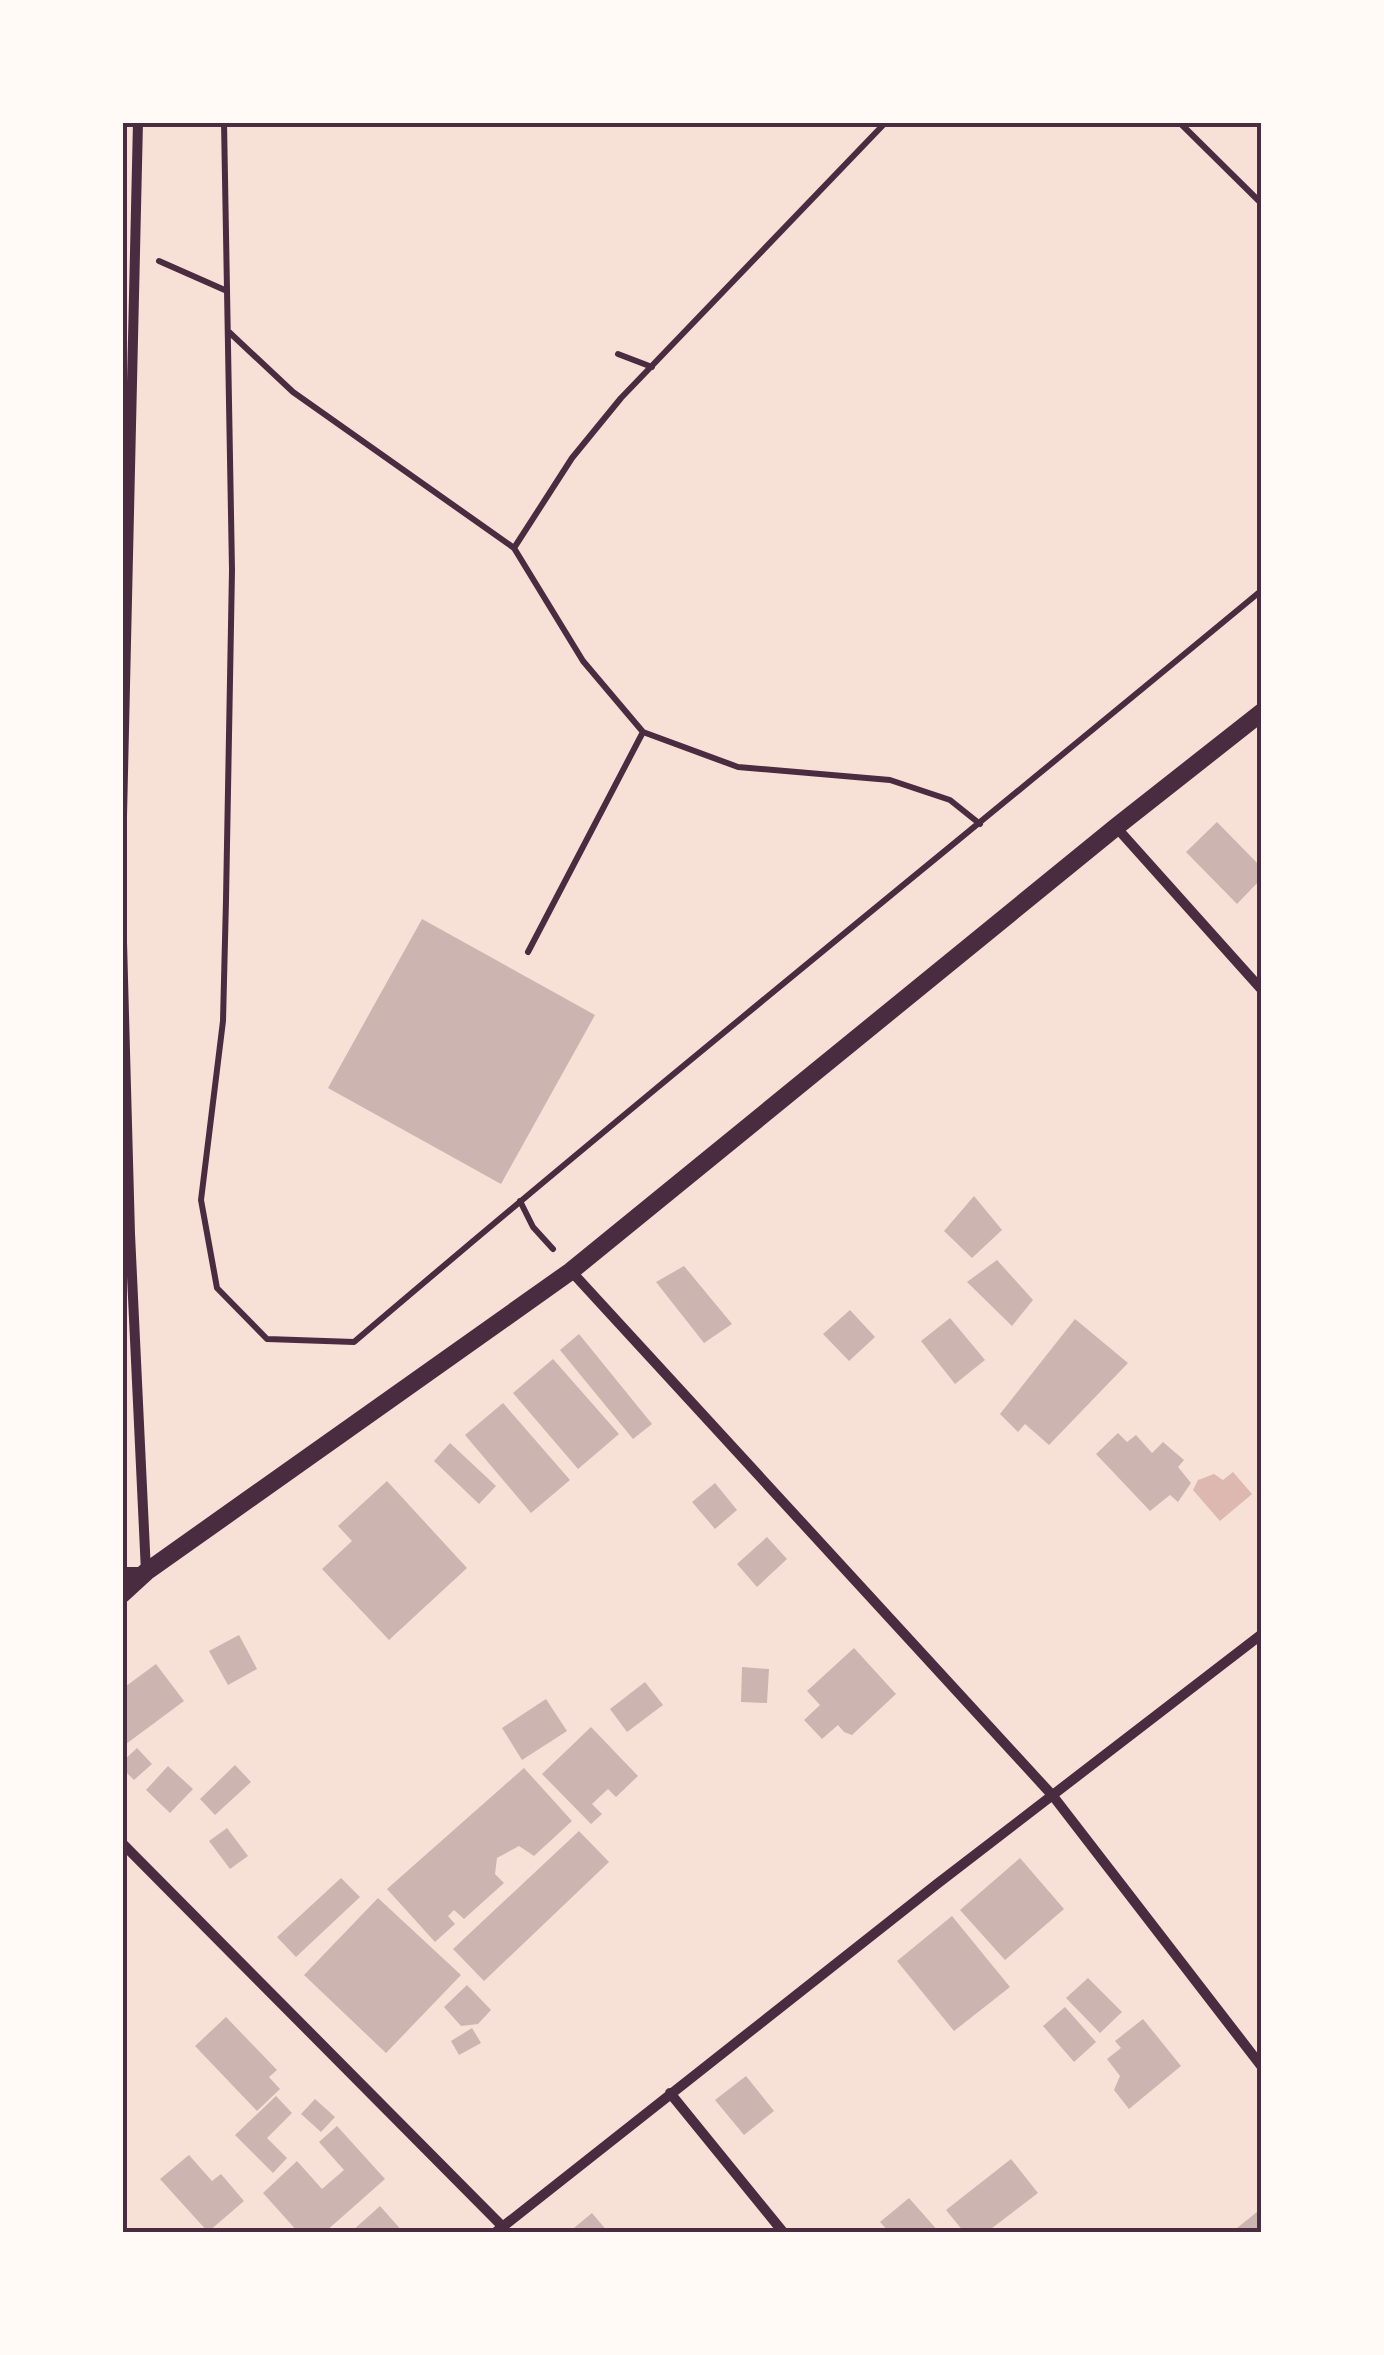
<svg xmlns="http://www.w3.org/2000/svg" width="1384" height="2355" viewBox="0 0 1384 2355" font-family="'PT Sans',sans-serif">
<style>
.water{fill:#dcb8b0}
.building{fill:#ccb4b1}
.lines{fill:none;stroke-linecap:round;stroke-linejoin:round}
.path{stroke:#4a2c40;stroke-width:6}
.minor{stroke:#4a2c40;stroke-width:10}
.tertiary{stroke:#4a2c40;stroke-width:18}
.neatline{fill:none;stroke:#4a2c40;stroke-width:4}
</style>
<rect width="100%" height="100%" fill="#f7e1d7"/>
<path class="water" d="M 1233,1472 L 1252,1494 L 1220,1521 L 1193,1490 L 1198,1480 L 1214,1474 L 1223,1480 Z"/>
<path class="building" d="M 1217,822 L 1262,868 L 1262,878 L 1237,904 L 1186,852 Z
M 422,919 L 595,1015 L 501,1184 L 328,1088 Z
M 974,1196 L 1002,1230 L 972,1258 L 944,1231 Z
M 997,1260 L 1033,1300 L 1012,1326 L 967,1282 Z
M 684,1266 L 732,1324 L 704,1343 L 656,1282 Z
M 850,1310 L 875,1337 L 849,1361 L 823,1334 Z
M 950,1318 L 985,1360 L 955,1384 L 921,1341 Z
M 1075,1319 L 1128,1363 L 1049,1445 L 1025,1424 L 1018,1432 L 1000,1414 Z
M 579,1334 L 652,1424 L 633,1439 L 560,1350 Z
M 553,1359 L 619,1434 L 578,1469 L 513,1393 Z
M 503,1403 L 570,1480 L 531,1513 L 465,1435 Z
M 1118,1433 L 1127,1442 L 1136,1435 L 1152,1453 L 1163,1442 L 1184,1460 L 1178,1467 L 1191,1483 L 1178,1502 L 1170,1495 L 1150,1511 L 1096,1454 Z
M 450,1443 L 496,1486 L 479,1504 L 434,1461 Z
M 387,1481 L 467,1568 L 389,1640 L 322,1569 L 352,1541 L 338,1526 Z
M 715,1483 L 737,1510 L 715,1529 L 692,1502 Z
M 767,1537 L 787,1559 L 757,1587 L 737,1564 Z
M 239,1635 L 257,1669 L 228,1685 L 209,1651 Z
M 854,1648 L 896,1694 L 852,1735 L 844,1732 L 838,1725 L 822,1739 L 804,1720 L 820,1705 L 807,1691 Z
M 156,1664 L 184,1701 L 122,1747 L 122,1689 Z
M 742,1667 L 769,1669 L 767,1703 L 741,1702 Z
M 645,1682 L 663,1705 L 627,1732 L 610,1709 Z
M 546,1699 L 567,1731 L 522,1760 L 502,1728 Z
M 591,1727 L 638,1776 L 616,1797 L 608,1789 L 592,1804 L 602,1814 L 591,1824 L 542,1774 Z
M 137,1748 L 152,1764 L 134,1780 L 122,1768 L 122,1762 Z
M 235,1765 L 251,1782 L 215,1815 L 200,1799 Z
M 168,1766 L 193,1789 L 170,1813 L 146,1790 Z
M 524,1768 L 572,1821 L 534,1856 L 519,1846 L 497,1858 L 495,1874 L 504,1883 L 464,1919 L 454,1910 L 448,1916 L 455,1924 L 435,1942 L 387,1889 Z
M 227,1828 L 248,1856 L 230,1869 L 209,1841 Z
M 579,1831 L 609,1862 L 484,1981 L 453,1949 Z
M 1020,1858 L 1064,1909 L 1005,1960 L 960,1910 Z
M 341,1878 L 360,1897 L 296,1957 L 277,1937 Z
M 378,1898 L 461,1975 L 386,2053 L 304,1975 Z
M 952,1916 L 1010,1987 L 954,2031 L 897,1961 Z
M 1088,1978 L 1122,2012 L 1100,2033 L 1066,1998 Z
M 467,1985 L 491,2010 L 478,2024 L 461,2026 L 444,2007 Z
M 1065,2007 L 1096,2042 L 1074,2062 L 1043,2026 Z
M 226,2017 L 277,2070 L 269,2077 L 280,2089 L 257,2111 L 195,2046 Z
M 1143,2019 L 1181,2066 L 1129,2109 L 1114,2090 L 1120,2076 L 1107,2059 L 1121,2048 L 1115,2041 Z
M 472,2028 L 481,2043 L 459,2055 L 451,2041 Z
M 746,2076 L 774,2111 L 744,2135 L 715,2100 Z
M 276,2096 L 292,2113 L 267,2138 L 287,2158 L 273,2173 L 235,2135 Z
M 315,2099 L 335,2117 L 321,2132 L 301,2114 Z
M 337,2126 L 385,2179 L 325,2232 L 298,2232 L 263,2193 L 297,2161 L 322,2189 L 344,2170 L 319,2142 Z
M 189,2155 L 212,2181 L 221,2174 L 244,2201 L 208,2232 L 160,2179 Z
M 1011,2159 L 1038,2193 L 987,2232 L 964,2232 L 946,2210 Z
M 909,2198 L 939,2232 L 889,2232 L 880,2222 Z
M 380,2206 L 403,2232 L 351,2232 Z
M 1262,2208 L 1262,2232 L 1232,2232 Z
M 592,2213 L 608,2232 L 569,2232 Z"/>
<g class="lines">
<path class="path" d="M 224,122 L 232,570 L 226,900 L 223,1021 L 201,1200 L 217,1288 L 267,1339 L 354,1342 C 653,1087 959,841 1262,590
M 1179,122 L 1262,204
M 159,261 L 227,291
M 229,332 L 293,392 L 514,548 L 572,458 L 621,398 L 886,122
M 618,354 L 652,367
M 514,548 L 583,661 L 643,732 L 738,767 L 890,780 L 950,800 L 980,824
M 528,952 L 643,732
M 520,1201 L 533,1227 L 553,1249"/>
<path class="minor" d="M 122,816 L 138,122
M 1116,827 L 1262,990
M 122,942 L 130,1234 L 146,1572 L 122,1572
M 571,1271 L 1053,1796 L 1262,2067
M 122,1843 L 503,2227
M 670,2093 L 783,2232
M 496,2232 L 937,1884 L 1262,1634"/>
<path class="tertiary" d="M 122,1594 L 146,1572 L 571,1271 L 1116,827 L 1262,712"/>
</g>
<rect width="1384" height="2355" fill="none" stroke="#fffaf5" stroke-width="250"/>
<rect x="125" y="125" width="1134" height="2105" class="neatline"/>
</svg>
